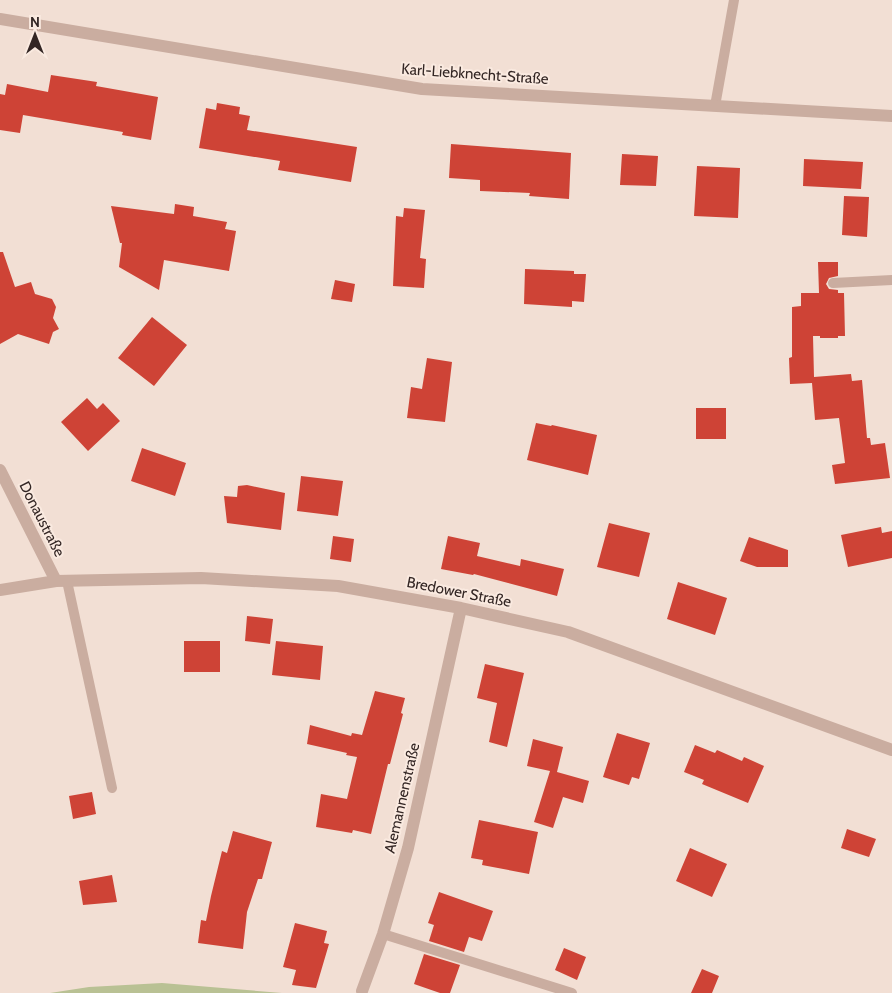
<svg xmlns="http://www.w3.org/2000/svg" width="892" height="993" viewBox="0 0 892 993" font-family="Cabin,sans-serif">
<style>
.green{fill:#b9c194}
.building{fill:#ce4336}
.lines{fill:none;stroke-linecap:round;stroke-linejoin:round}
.service{stroke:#caada0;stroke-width:10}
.minor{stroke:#caada0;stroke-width:12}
.labels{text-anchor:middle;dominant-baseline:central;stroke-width:4;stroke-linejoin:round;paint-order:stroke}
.street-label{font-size:15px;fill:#332624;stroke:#faeae0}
</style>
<rect width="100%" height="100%" fill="#f2dfd4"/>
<path class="green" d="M 162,983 L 282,993 L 50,993 L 89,987 Z"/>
<path class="building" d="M 51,75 L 97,82 L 96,86 L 158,97 L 151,140 L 122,135 L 123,132 L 23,115 L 20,133 L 0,130 L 0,94 L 5,95 L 7,84 L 48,92 Z
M 217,103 L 240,107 L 239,114 L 250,116 L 247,130 L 357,147 L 351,182 L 278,170 L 280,161 L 199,148 L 206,108 L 216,110 Z
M 451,144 L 571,153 L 569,199 L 529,196 L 530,193 L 480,191 L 480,180 L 449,178 Z
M 622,154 L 658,156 L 656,186 L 620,185 Z
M 804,159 L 863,162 L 861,189 L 803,186 Z
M 697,166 L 740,168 L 738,218 L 694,216 Z
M 844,196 L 869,197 L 867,237 L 842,235 Z
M 175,204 L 194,207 L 193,216 L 227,222 L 225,229 L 236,231 L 229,271 L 164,260 L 159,290 L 119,267 L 122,243 L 120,243 L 111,206 L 174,214 Z
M 404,208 L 425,210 L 420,258 L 426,259 L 424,288 L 393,286 L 396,216 L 403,217 Z
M 0,252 L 3,252 L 15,287 L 31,282 L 35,294 L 52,299 L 56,307 L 53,318 L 59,329 L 53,332 L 49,344 L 18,334 L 0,344 Z
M 818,262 L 838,262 L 838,276 L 829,278 L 826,284 L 829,289 L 838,290 L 838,293 L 844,293 L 845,336 L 838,336 L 838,338 L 820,338 L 820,336 L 813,336 L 814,377 L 851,374 L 852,381 L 862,380 L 867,438 L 870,438 L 871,445 L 885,443 L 890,478 L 835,484 L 832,465 L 845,463 L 839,418 L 815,420 L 812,383 L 790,384 L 789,358 L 792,357 L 792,307 L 801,306 L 801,293 L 819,293 Z
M 525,269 L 574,271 L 574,274 L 586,274 L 584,302 L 572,301 L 572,307 L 524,304 Z
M 335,280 L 355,284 L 352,302 L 331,299 Z
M 152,317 L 187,345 L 154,386 L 118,358 Z
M 427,358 L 452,362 L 445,422 L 407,418 L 411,387 L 422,389 Z
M 87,398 L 97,409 L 103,403 L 120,421 L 88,451 L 61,422 Z
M 696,408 L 726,408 L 726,439 L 696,439 Z
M 536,423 L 551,426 L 552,425 L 597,435 L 588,475 L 527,460 Z
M 142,448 L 186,463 L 175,496 L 131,481 Z
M 301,476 L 343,481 L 338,516 L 297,511 Z
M 247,485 L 285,493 L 281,530 L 227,523 L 224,496 L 237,497 L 238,486 Z
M 609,523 L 650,533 L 639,577 L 597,567 Z
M 881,527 L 882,533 L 892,531 L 892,558 L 848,567 L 841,535 Z
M 333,536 L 354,539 L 351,562 L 330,559 Z
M 448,536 L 480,543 L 477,556 L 520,566 L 521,559 L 564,569 L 557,596 L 474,574 L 473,575 L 441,569 Z
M 749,537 L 788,550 L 788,567 L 757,567 L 740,561 Z
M 678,582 L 727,598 L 715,635 L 667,619 Z
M 247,616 L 273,619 L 270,644 L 245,641 Z
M 184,641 L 220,641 L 220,672 L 184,672 Z
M 276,641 L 323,646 L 320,680 L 272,675 Z
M 485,664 L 524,673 L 507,747 L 489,742 L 497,703 L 477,698 Z
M 375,691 L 405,698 L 401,713 L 403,714 L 390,764 L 388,764 L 371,834 L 353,830 L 352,833 L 316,827 L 321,794 L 347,799 L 357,757 L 346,755 L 347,753 L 307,744 L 310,725 L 351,736 L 352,733 L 362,735 Z
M 617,733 L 650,743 L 639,779 L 632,777 L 629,785 L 603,777 Z
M 533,739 L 563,747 L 557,772 L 589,781 L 583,803 L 563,797 L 553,828 L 534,822 L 550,771 L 527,766 Z
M 695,745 L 715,753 L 717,750 L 742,761 L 744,757 L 764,766 L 748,803 L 702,784 L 704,780 L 684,772 Z
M 92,792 L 96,814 L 73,819 L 69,796 Z
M 479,820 L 538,832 L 529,874 L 482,865 L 483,860 L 471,858 Z
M 847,829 L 876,839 L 869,857 L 841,848 Z
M 233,831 L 272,842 L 262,879 L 258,879 L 247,912 L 243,949 L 198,943 L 201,920 L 206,921 L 211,896 L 222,851 L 227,853 Z
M 690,848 L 727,864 L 712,897 L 676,881 Z
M 112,875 L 117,902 L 83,905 L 79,881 Z
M 439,892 L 493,911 L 482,941 L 469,937 L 464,952 L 429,941 L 434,925 L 428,923 Z
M 295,923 L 327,931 L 324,943 L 329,944 L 316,988 L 292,985 L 296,970 L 283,967 Z
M 564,948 L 586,957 L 577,980 L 555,970 Z
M 424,954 L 460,965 L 450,993 L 440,993 L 414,984 Z
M 702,969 L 719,976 L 712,993 L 691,993 Z"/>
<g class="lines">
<path class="service" d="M 715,106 L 734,0
M 833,283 L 892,280
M 67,581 L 112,788
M 383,934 L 572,993"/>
<path class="minor" d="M 0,19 L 422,89 L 892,116
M 0,470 L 56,581
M 0,590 L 56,581 L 201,578 L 338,586 L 461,608 L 568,632 L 892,750
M 362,991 L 383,934 L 408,848 L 461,608"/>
</g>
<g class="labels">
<g class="street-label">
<text transform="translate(475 74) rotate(4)">Karl-Liebknecht-Straße</text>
<text transform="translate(42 519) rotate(63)">Donaustraße</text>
<text transform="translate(459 592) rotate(11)">Bredower Straße</text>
<text transform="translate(402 798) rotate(-77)">Alemannenstraße</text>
</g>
</g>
<g transform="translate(35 35)" stroke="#faeae0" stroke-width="4" paint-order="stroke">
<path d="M0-4L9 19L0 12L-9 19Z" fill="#332624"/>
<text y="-8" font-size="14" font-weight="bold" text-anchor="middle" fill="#332624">N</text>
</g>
</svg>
